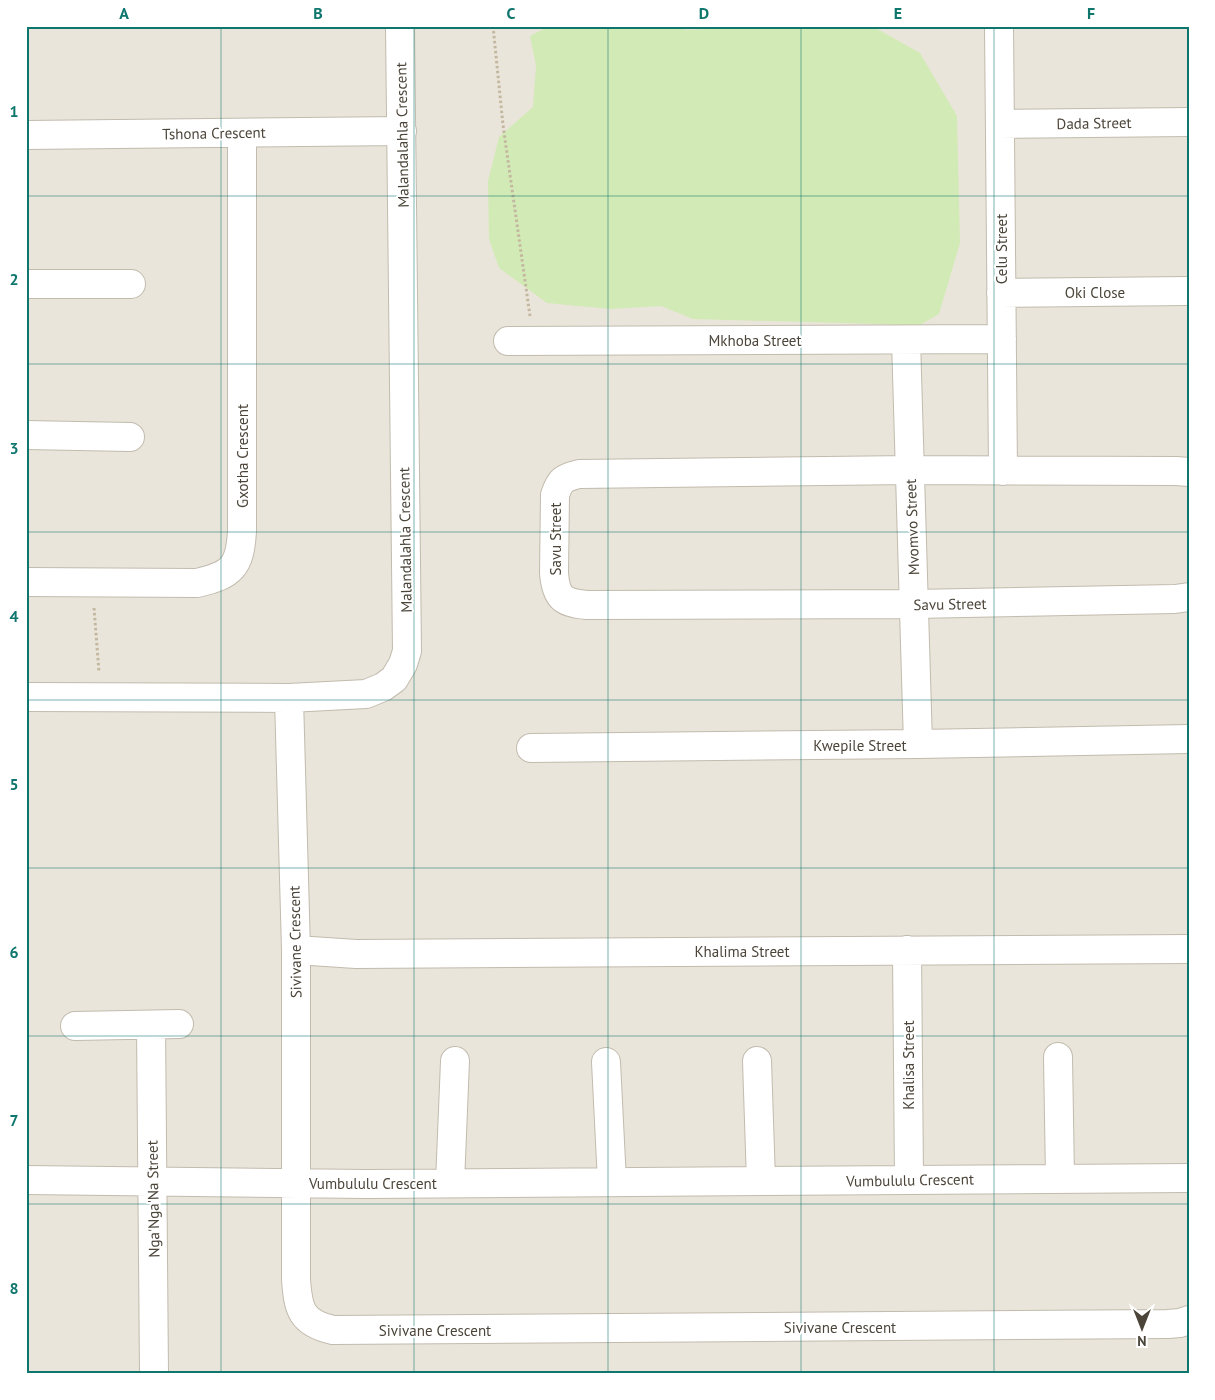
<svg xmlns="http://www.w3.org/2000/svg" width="1215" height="1400" viewBox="0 0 1215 1400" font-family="'PT Sans',sans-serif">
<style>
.residential{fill:#eae5da}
.green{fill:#d2eab5}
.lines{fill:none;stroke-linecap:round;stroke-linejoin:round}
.minor-casing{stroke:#c2bbae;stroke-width:30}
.path{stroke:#c4b79f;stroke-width:3;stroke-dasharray:2.5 2.5;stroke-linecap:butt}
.minor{stroke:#fff;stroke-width:28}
.grid{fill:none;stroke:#0f766e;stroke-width:1;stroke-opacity:0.55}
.labels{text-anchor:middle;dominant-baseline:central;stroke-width:4;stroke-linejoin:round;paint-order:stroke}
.street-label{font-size:15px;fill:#4b4439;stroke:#fff}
.neatline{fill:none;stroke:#0f766e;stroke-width:2}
.grid-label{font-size:16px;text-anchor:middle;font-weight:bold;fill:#0f766e}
</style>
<rect width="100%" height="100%" fill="#f6f3ec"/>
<path class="residential" d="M 26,26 L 1189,26 L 1189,1374 L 26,1374 Z"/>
<path class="green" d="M 549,26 L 675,26 L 686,30 L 785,26 L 872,26 L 920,53 L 957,116 L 960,243 L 939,314 L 918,326 L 880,324 L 693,319 L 661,306 L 610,309 L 547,303 L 499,268 L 489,239 L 488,181 L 499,137 L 533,107 L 536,66 L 530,36 Z"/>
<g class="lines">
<g class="minor-casing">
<path id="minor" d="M 999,26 L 1003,471
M 1000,124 L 1189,122
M 26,135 L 402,131
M 26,284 L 131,284
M 1001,293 L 1189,291
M 906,340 L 918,744
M 508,341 L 1002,339
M 26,435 L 130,437
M 1189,472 L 1176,471 L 910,470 L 579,474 C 563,478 560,480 555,495 L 554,573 C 556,598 563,603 587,605 L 914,604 L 1175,599 L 1189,597
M 26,582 L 197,583 C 232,575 240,567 242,531 L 242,133
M 26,697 L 289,698 L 366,694 L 383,687 L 394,679 L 403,664 L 407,651 L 400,26
M 289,698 L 296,950 L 296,1279 C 298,1309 301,1323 333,1330 L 1168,1324 L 1180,1323 L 1189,1320
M 531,748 L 918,744 L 1189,739
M 296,950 L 356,954 L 1189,949
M 907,950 L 909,1180
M 151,1025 L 154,1374
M 75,1026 L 179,1024
M 1058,1057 L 1060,1178
M 757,1061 L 761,1181
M 606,1062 L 612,1182
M 26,1180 L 367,1184 L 1189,1178
M 450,1183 L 455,1061"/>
</g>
<path class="path" d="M 493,26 L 503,125 L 530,316
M 94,608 L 99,672"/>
<use href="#minor" class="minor"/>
</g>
<path class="grid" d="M 221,26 L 221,1374M 414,26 L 414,1374M 608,26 L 608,1374M 801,26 L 801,1374M 994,26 L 994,1374M 26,196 L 1189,196M 26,364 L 1189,364M 26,532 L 1189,532M 26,700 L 1189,700M 26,868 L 1189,868M 26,1036 L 1189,1036M 26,1204 L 1189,1204"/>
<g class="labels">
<g class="street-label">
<text transform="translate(1094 123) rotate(-1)">Dada Street</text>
<text transform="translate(214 133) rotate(-1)">Tshona Crescent</text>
<text transform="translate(402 135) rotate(-91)">Malandalahla Crescent</text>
<text transform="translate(1001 249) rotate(-90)">Celu Street</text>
<text x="1095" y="292">Oki Close</text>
<text x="755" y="340">Mkhoba Street</text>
<text transform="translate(242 456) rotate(-90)">Gxotha Crescent</text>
<text transform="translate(912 527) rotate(-92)">Mvomvo Street</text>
<text transform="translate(555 539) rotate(-90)">Savu Street</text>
<text transform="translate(405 540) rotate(-91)">Malandalahla Crescent</text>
<text transform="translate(950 604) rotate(-1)">Savu Street</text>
<text x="860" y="745">Kwepile Street</text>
<text transform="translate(295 942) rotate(-91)">Sivivane Crescent</text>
<text x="742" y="951">Khalima Street</text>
<text transform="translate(908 1065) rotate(-90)">Khalisa Street</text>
<text transform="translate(910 1180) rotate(-1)">Vumbululu Crescent</text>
<text x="373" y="1183">Vumbululu Crescent</text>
<text transform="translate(153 1199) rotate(-91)">Nga'Nga'Na Street</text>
<text x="840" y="1327">Sivivane Crescent</text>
<text x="435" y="1330">Sivivane Crescent</text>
</g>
</g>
<rect width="1215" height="1400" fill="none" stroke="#ffffff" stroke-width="55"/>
<g transform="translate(1142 1328) rotate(180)" stroke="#ffffff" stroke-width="4" paint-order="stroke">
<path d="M0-4L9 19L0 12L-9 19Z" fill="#4b4439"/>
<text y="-8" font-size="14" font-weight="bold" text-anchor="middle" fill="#4b4439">N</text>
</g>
<rect x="28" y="28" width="1160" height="1344" class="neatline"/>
<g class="grid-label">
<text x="124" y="19">A</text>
<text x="318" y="19">B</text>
<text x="511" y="19">C</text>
<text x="704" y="19">D</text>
<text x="898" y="19">E</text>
<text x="1091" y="19">F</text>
<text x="14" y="117">1</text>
<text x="14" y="285">2</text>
<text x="14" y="454">3</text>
<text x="14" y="622">4</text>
<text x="14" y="790">5</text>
<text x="14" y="958">6</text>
<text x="14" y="1126">7</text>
<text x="14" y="1294">8</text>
</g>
</svg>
